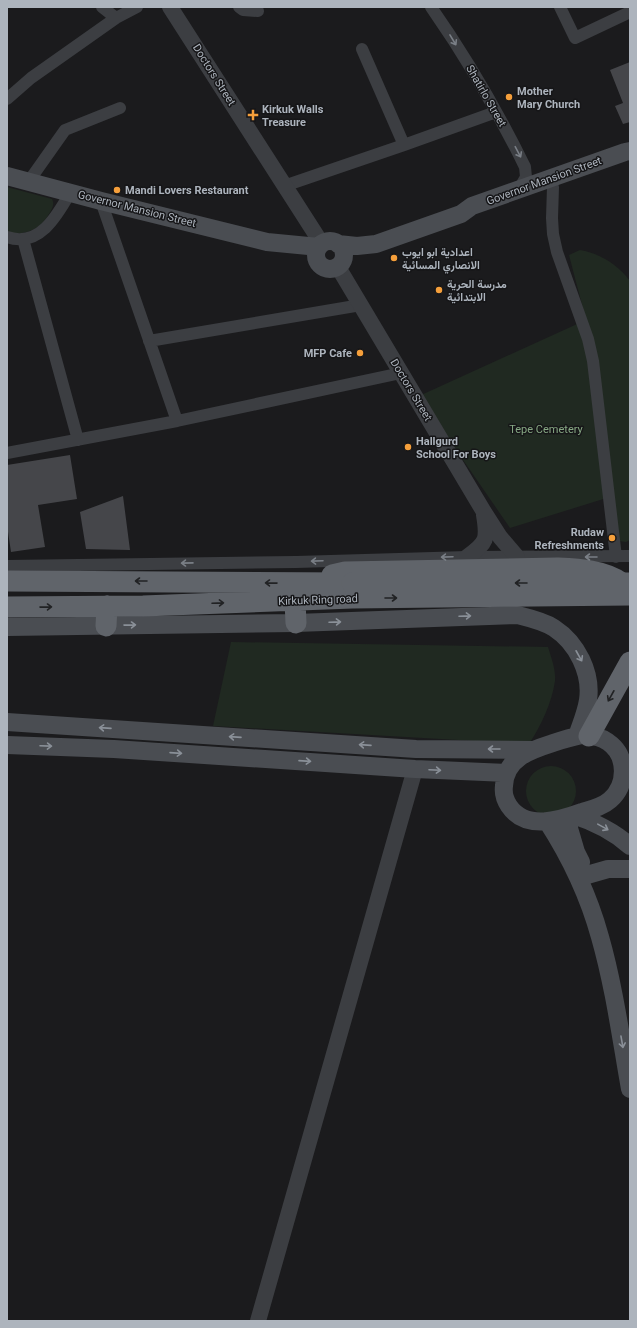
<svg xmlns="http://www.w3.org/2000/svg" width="637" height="1328" viewBox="0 0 637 1328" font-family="Roboto,Vazirmatn,sans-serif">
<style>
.green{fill:#202921}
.building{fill:#45464a}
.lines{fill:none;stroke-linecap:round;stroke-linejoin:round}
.minor{stroke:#3c3e42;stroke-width:12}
.tertiary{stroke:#3c3e42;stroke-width:16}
.secondary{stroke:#4a4d52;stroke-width:18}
.trunk{stroke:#60646a;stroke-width:21}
.trunk-bridge{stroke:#60646a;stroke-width:21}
.oneway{stroke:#7a7f86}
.oneway2{stroke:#212224}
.oneway3{stroke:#8a9098}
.poi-dot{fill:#f59f3b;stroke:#161618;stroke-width:1.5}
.labels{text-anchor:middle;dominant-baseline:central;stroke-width:3;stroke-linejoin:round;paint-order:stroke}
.street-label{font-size:11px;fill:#adb4bd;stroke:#161618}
.poi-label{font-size:11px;font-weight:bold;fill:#adb4bd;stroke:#161618;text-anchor:start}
.park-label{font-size:11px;fill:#87a884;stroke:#161618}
</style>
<rect width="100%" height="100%" fill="#1b1b1d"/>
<path class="green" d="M 7,187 L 52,199 C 55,205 52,209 49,214 C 40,230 24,236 7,232 Z
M 580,250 C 601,254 617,264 630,281 L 630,540 L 626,542 L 619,541 L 613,496 L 510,528 L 419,396 L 586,320 L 569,255 Z
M 231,642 L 548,647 C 551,657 556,670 555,681 C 552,702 541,726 529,744 L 213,726 Z
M526 791a25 25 0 1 1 50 0a25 25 0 1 1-50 0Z"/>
<path class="building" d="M 630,62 L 630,122 L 623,124 L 615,106 L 623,103 L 610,70 Z
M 70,455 L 77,499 L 38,505 L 45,547 L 11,552 L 7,525 L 7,465 Z
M 123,496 L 130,550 L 86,549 L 80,512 Z"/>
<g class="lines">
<path class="minor" d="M 102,7 L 116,18
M 239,7 L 243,10 L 258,11
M 431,7 C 466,57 498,112 525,167 L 526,177 L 519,189
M 560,7 L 575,38 L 630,12
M 362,49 L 404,145
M 7,99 L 31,78 L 116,18 L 137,7
M 29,181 L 65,130 L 120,108
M 284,186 L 404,145 L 496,112
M 553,187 L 552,218 L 553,234 L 557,252 L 588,339 L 593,361 L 616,557
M 101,201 L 177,421
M 7,237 C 39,248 57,216 70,193
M 23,239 L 78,440
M 149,341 L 361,305
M 7,453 L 177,421 L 401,373
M 7,566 L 296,562 L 467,557 L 630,556"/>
<path class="tertiary" d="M 170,7 L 322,244
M 338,267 L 484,512 L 500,537 L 517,557
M 467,557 C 487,543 488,539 484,515
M 258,1321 L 415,769"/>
<path class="secondary" d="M 7,176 L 101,201 L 267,242 L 319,247
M316 255a14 14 0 1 1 28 0a14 14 0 1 1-28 0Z
M 338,244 L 357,246 L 376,244 L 461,214 L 472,206 L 625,152 L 630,151
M 7,627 L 296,623 L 517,615 C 529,618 543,621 554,628 C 577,643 592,673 588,700 C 586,713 581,724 577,736
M 7,722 L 416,749 L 533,750
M 582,735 C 591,736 600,736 608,742 C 628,756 627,785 610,800 C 602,807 592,809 582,812 C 560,820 526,831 509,806 C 505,800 503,793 504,786 C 505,758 531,750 553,743 C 562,740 572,737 582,735 Z
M 7,745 L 114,749 L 415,769 L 507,773
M 573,815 C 595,822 613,831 630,846
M 566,818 L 576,852 L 581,862
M 547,821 C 569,855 589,897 600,937 C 614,986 621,1038 630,1089
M 587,875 L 608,869 L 630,869"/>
<path class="trunk" d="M 332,575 L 345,572 L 557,568 C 578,569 604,570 622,583
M 7,581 L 352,583
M 295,601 L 296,623
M 7,607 L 143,606 L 352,598 L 630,595
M 106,626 L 107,606
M 589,736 L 630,662"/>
<path class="trunk-bridge" d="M 352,583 L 630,583"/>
</g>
<defs><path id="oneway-shaft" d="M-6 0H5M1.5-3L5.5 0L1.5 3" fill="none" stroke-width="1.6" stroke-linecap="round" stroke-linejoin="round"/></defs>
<g class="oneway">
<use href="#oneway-shaft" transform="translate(453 40) rotate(59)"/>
<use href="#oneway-shaft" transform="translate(518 152) rotate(62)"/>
<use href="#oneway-shaft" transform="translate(447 557) rotate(178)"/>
<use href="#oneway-shaft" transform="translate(591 557) rotate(180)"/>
<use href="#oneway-shaft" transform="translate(317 561) rotate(178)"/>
<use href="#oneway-shaft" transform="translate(187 563) rotate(179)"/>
</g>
<g class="oneway2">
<use href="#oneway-shaft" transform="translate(141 581) rotate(-180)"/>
<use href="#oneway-shaft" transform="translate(271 583) rotate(-179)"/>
<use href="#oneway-shaft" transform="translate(521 583) rotate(180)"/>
<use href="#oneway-shaft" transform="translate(391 598)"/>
<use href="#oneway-shaft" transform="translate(218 603) rotate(-2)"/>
<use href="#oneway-shaft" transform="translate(46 607) rotate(-1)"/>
<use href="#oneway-shaft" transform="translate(611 696) rotate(119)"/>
</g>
<g class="oneway3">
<use href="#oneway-shaft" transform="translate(465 616) rotate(-2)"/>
<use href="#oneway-shaft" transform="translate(335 622) rotate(-2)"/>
<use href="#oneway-shaft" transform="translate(130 625) rotate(-1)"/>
<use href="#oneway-shaft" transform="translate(579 656) rotate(61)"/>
<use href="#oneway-shaft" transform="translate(105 728) rotate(-176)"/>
<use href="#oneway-shaft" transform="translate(235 737) rotate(-176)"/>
<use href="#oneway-shaft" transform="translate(365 745) rotate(-176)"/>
<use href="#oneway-shaft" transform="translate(46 746) rotate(2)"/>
<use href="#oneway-shaft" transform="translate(494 749) rotate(-180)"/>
<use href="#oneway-shaft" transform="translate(176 753) rotate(4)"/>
<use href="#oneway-shaft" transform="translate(305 761) rotate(4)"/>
<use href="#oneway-shaft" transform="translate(435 770) rotate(3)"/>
<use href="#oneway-shaft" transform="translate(603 827) rotate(29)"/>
<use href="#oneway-shaft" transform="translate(622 1042) rotate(80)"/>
</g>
<g class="poi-dot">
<circle cx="509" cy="97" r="4"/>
<path d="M251 109h4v4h4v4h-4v4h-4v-4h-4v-4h4z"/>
<circle cx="117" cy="190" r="4"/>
<circle cx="394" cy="258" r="4"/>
<circle cx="439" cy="290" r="4"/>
<circle cx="360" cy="353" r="4"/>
<circle cx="408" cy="447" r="4"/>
<circle cx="612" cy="538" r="4"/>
</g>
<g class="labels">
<g class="street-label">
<text transform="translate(214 75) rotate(58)">Doctors Street</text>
<text transform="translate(486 96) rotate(60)">Shatirlo Street</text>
<text transform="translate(544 181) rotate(-20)">Governor Mansion Street</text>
<text transform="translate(137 209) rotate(14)">Governor Mansion Street</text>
<text transform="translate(411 390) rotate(59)">Doctors Street</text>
<text transform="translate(318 600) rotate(-2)">Kirkuk Ring road</text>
</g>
<g class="poi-label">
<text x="517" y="91">Mother<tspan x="517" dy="13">Mary Church</tspan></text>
<text x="262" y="109">Kirkuk Walls<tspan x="262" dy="13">Treasure</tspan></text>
<text x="125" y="190">Mandi Lovers Restaurant</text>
<text x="402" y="252">اعدادية ابو ايوب<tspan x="402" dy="13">الانصاري المسائية</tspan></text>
<text x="447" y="284">مدرسة الحرية<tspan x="447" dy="13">الابتدائية</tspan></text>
<text x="352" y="353" text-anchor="end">MFP Cafe</text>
<text x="416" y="441">Hallgurd<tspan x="416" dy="13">School For Boys</tspan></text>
<text x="604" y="532" text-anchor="end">Rudaw<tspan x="604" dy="13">Refreshments</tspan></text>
</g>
<g class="park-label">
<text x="546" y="429">Tepe Cemetery</text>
</g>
</g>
<rect width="637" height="1328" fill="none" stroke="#adb4bd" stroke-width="16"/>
</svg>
